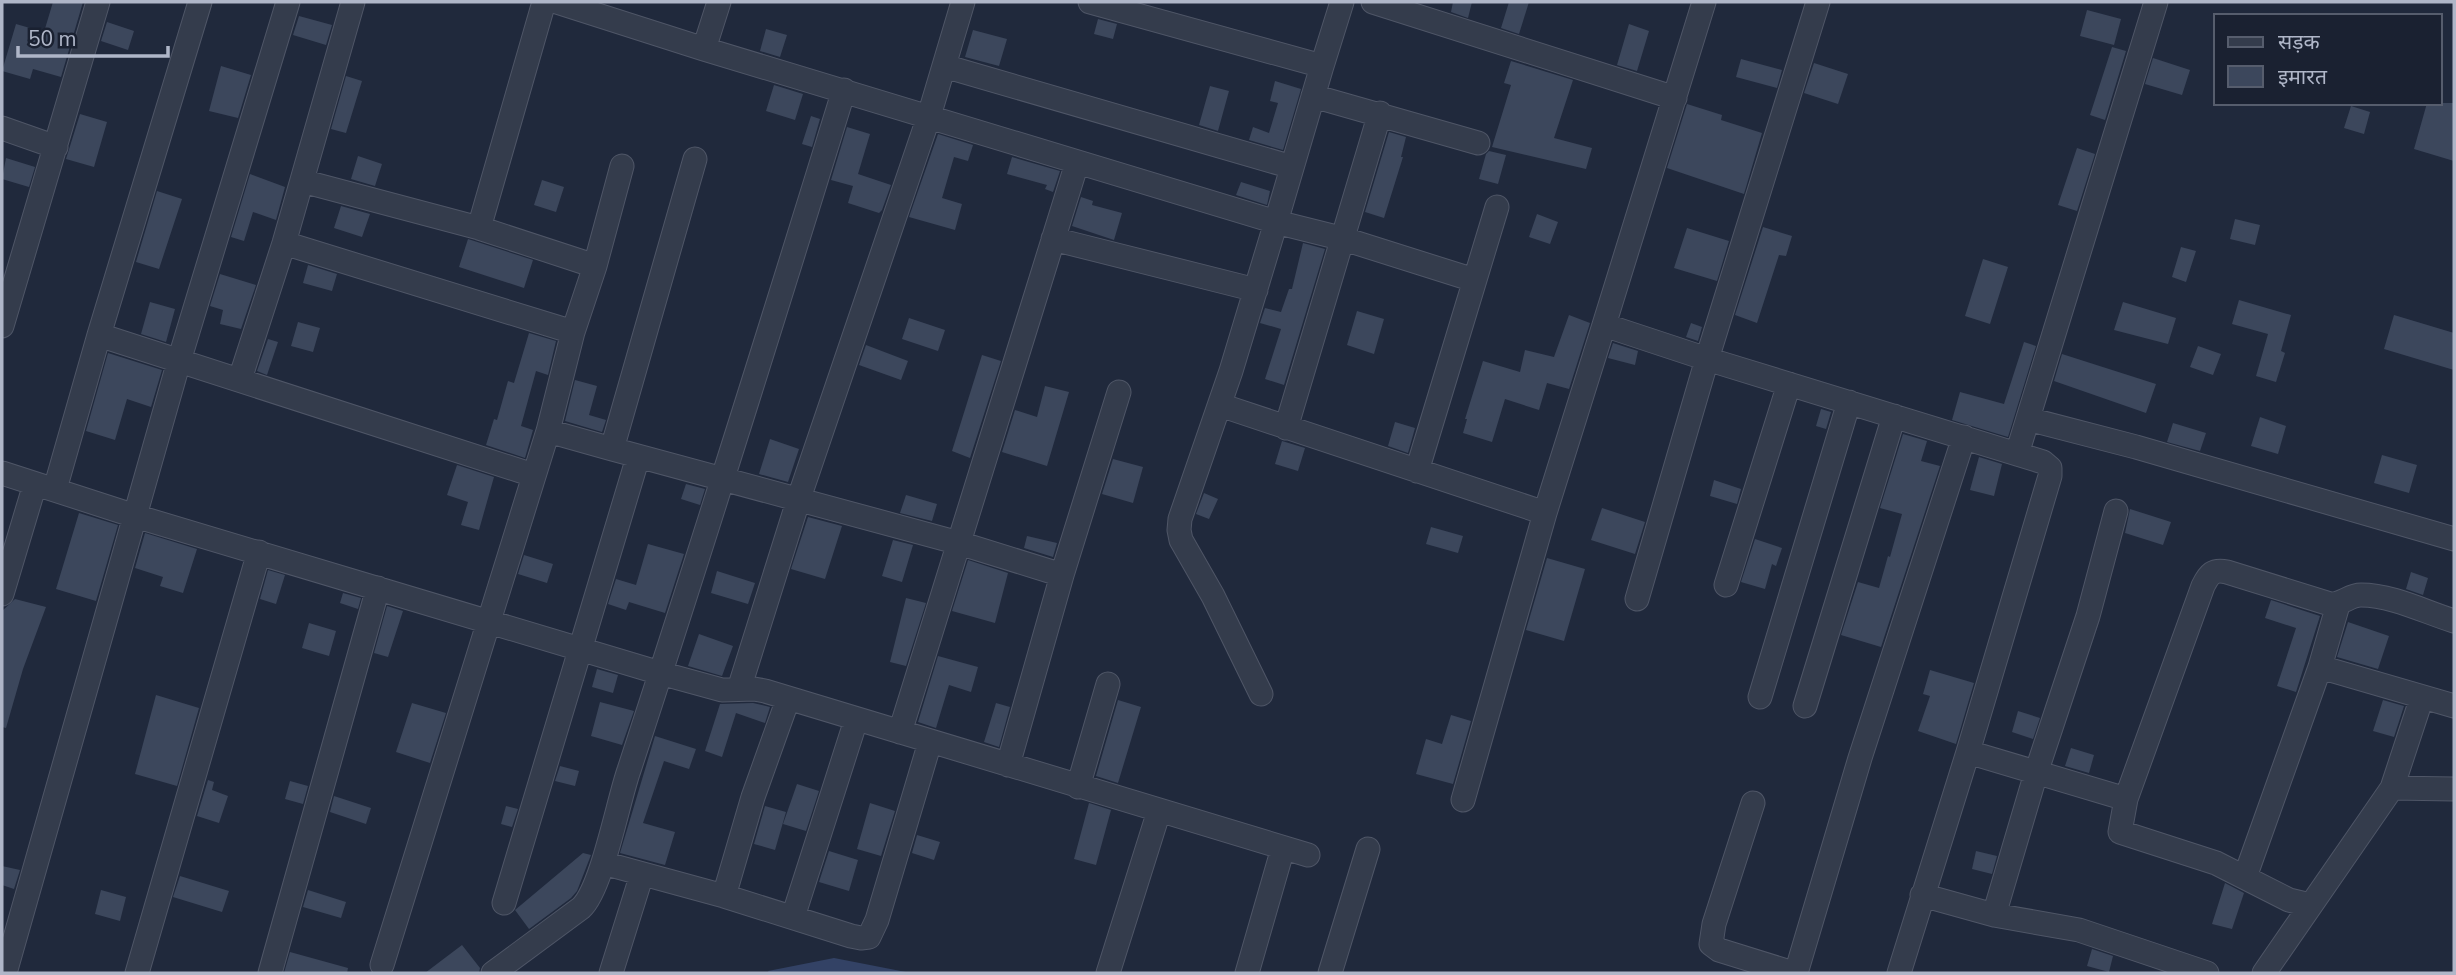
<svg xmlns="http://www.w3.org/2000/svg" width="2456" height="975" viewBox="0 0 2456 975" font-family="'Nunito Sans','Noto Sans Devanagari',sans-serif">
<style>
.water{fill:#334265}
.building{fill:#3c475c}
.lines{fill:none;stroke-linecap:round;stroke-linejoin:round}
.street-casing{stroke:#4f5667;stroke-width:25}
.street{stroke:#343c4c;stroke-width:23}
</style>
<rect width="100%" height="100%" fill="#20293c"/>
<path class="water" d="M 834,958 L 911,973 L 769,973 L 768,971 Z"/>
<path class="building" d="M 53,2 L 83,2 L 61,77 L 33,69 L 30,79 L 2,71 L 16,24 L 44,32 Z
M 1453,2 L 1472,2 L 1468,18 L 1451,12 Z
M 1509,2 L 1529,2 L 1519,34 L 1501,28 Z
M 2087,10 L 2121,19 L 2114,45 L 2080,36 Z
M 299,16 L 332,25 L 326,45 L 293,35 Z
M 1098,19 L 1117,24 L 1113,39 L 1094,34 Z
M 107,22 L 134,31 L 128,50 L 101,41 Z
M 1629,24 L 1649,31 L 1637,71 L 1617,65 Z
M 766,29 L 787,35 L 780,57 L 760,51 Z
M 973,30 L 1007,39 L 999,66 L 965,57 Z
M 2112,47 L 2126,51 L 2105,120 L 2090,115 Z
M 2153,58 L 2190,70 L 2182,95 L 2145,84 Z
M 1741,59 L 1782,70 L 1777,88 L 1736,77 Z
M 1511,61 L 1573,80 L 1554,138 L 1592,148 L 1586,169 L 1492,147 L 1511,85 L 1504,83 Z
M 1814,63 L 1848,74 L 1838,104 L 1804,93 Z
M 221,66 L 251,75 L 238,118 L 209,111 Z
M 346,76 L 362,81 L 346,133 L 331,129 Z
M 1275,81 L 1301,89 L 1283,150 L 1249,140 L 1253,127 L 1269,133 L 1278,103 L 1270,101 Z
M 774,85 L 803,94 L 795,120 L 766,111 Z
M 1210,86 L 1229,91 L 1218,131 L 1199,125 Z
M 2427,103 L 2454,103 L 2454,161 L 2414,149 Z
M 1687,104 L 1722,115 L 1721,120 L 1762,133 L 1744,194 L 1667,168 Z
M 2351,106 L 2370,112 L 2364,134 L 2344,128 Z
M 80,114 L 107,122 L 94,167 L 66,159 Z
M 811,116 L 820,119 L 812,147 L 802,144 Z
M 847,127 L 870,134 L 858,174 L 891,185 L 882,210 L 879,213 L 848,203 L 853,186 L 831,180 Z
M 1389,132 L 1406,137 L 1401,157 L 1403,157 L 1384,218 L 1365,212 Z
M 938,134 L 973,145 L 968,161 L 954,157 L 942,198 L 962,204 L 955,230 L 909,217 Z
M 2077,148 L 2095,154 L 2077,211 L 2058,205 Z
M 1489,151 L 1506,155 L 1498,184 L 1479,179 L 1486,154 Z
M 358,156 L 382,164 L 375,186 L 351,179 Z
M 1012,157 L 1060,171 L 1053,192 L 1045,189 L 1047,185 L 1007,174 Z
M 6,158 L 35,167 L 29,187 L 2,179 Z
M 250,174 L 285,187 L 276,220 L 253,212 L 244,241 L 231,237 Z
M 542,180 L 564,187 L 556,212 L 534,205 Z
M 1241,182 L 1270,191 L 1267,205 L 1236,195 Z
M 157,191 L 182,199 L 159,269 L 136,262 Z
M 1081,197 L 1093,201 L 1092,205 L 1122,213 L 1114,240 L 1072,226 Z
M 341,206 L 370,214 L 362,237 L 334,228 Z
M 1537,214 L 1558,222 L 1550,244 L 1529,237 Z
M 2235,219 L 2260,225 L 2255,245 L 2230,239 Z
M 1763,227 L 1792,236 L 1786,256 L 1779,255 L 1757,323 L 1735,315 Z
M 1687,228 L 1729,241 L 1717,281 L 1674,268 Z
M 468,239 L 533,260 L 524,288 L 459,267 Z
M 1303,243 L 1325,249 L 1284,385 L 1265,379 L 1281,329 L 1260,323 L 1265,308 L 1281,312 L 1289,289 L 1292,289 Z
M 2181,247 L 2196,251 L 2186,282 L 2172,277 Z
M 1983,259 L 2008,267 L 1990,324 L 1965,316 Z
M 308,265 L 337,274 L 332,291 L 303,283 Z
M 220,274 L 256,285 L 241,329 L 220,324 L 223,310 L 210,306 Z
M 2239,300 L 2291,315 L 2281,351 L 2285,353 L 2276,382 L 2256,376 L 2268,334 L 2232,324 Z
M 150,302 L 175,309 L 166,342 L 141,334 Z
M 2123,302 L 2176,318 L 2168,344 L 2114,330 Z
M 1357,311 L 1384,319 L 1374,354 L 1347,345 Z
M 1569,315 L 1590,323 L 1569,389 L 1547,383 L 1539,410 L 1505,399 L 1492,442 L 1463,433 L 1467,419 L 1465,419 L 1483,361 L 1520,372 L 1525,350 L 1554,357 Z
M 2394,315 L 2454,333 L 2454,370 L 2384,349 Z
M 909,318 L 945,330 L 938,351 L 902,339 Z
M 298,322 L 320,328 L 313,352 L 291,346 Z
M 1691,323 L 1702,327 L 1698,341 L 1686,337 Z
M 529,333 L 556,341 L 548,375 L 536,371 L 521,426 L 533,430 L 525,458 L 486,445 L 494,419 L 497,420 L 508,381 L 514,383 Z
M 268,339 L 278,342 L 267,375 L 257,371 Z
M 2024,342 L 2036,346 L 2008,437 L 1952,420 L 1960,392 L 2004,404 Z
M 1613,343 L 1638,351 L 1635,365 L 1608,358 Z
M 866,345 L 908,361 L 901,380 L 859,365 Z
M 2198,346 L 2221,354 L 2213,375 L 2190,367 Z
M 108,353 L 162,370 L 151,407 L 127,399 L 115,440 L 86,431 Z
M 2062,354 L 2156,384 L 2146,413 L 2054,381 Z
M 982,355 L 1001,361 L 970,458 L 952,451 Z
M 575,380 L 597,386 L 589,415 L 606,420 L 602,432 L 565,421 Z
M 1045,386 L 1069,392 L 1047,466 L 1002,452 L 1015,410 L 1037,417 Z
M 1821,409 L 1831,412 L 1826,429 L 1816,426 Z
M 2260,417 L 2286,426 L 2278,454 L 2251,446 Z
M 1395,422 L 1415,428 L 1408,453 L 1388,446 Z
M 2173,423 L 2206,433 L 2200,451 L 2167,442 Z
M 1903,434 L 1927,441 L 1921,461 L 1940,466 L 1881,647 L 1841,635 L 1858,582 L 1879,588 L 1888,556 L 1890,557 L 1902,514 L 1880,508 Z
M 770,439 L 799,449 L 788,482 L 759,474 Z
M 1282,441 L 1305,448 L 1298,471 L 1275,464 Z
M 2382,455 L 2417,465 L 2409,493 L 2374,483 Z
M 1979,457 L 2002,464 L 1994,496 L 1970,490 Z
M 1113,459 L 1143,467 L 1133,503 L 1102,494 Z
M 457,465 L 494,477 L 479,530 L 461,525 L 468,502 L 447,495 Z
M 1714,480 L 1741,489 L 1737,504 L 1710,496 Z
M 686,484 L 705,489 L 700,505 L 681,499 Z
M 1204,493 L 1218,499 L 1209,519 L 1196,514 Z
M 906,495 L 937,504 L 932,521 L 900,513 Z
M 1602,508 L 1645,522 L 1635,554 L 1591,540 Z
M 2130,509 L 2171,522 L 2163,545 L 2125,533 Z
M 79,513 L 118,525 L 96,601 L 56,589 Z
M 808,517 L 842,526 L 825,579 L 791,569 Z
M 1431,527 L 1463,536 L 1458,553 L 1426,544 Z
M 145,533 L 197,549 L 183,593 L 160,586 L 163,577 L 135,568 Z
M 1027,536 L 1057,543 L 1053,557 L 1024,548 Z
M 1755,539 L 1782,548 L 1776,566 L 1772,564 L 1765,589 L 1741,582 Z
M 893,540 L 913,545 L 902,582 L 882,576 Z
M 648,544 L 684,554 L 665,613 L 629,602 L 626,610 L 608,604 L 616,579 L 636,585 Z
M 524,555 L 553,564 L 547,583 L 518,574 Z
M 1547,558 L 1585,569 L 1564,641 L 1526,630 Z
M 968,560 L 1008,573 L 995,623 L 952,611 Z
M 268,570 L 285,575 L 276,604 L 260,599 Z
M 717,571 L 755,583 L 748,604 L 711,593 Z
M 2411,572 L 2428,578 L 2423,595 L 2406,589 Z
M 343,593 L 361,598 L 358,609 L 340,603 Z
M 906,598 L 926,603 L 906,666 L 890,662 Z
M 15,599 L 46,607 L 23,669 L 6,728 L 2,727 L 2,611 Z
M 2271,600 L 2320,616 L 2296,692 L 2277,686 L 2296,628 L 2265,618 Z
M 387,606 L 403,611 L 388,657 L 374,653 Z
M 2348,622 L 2389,636 L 2378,669 L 2337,657 Z
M 309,623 L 336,631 L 329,656 L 302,648 Z
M 699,634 L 733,646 L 722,676 L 688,666 Z
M 938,656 L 978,667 L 971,692 L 949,685 L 936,728 L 918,722 Z
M 597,669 L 618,675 L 613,693 L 592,687 Z
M 1930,670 L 1974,683 L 1956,744 L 1918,731 L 1930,696 L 1923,694 Z
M 156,695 L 199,708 L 177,786 L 135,774 Z
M 1118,700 L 1141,707 L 1118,783 L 1096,776 Z
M 2383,700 L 2404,706 L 2394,737 L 2373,731 Z
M 600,702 L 634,711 L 622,745 L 591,736 Z
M 412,703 L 446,713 L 430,763 L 396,752 Z
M 753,703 L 770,707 L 765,723 L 736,713 L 722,757 L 705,751 L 720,704 Z
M 996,703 L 1010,707 L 999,747 L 984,742 Z
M 2018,711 L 2040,718 L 2033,739 L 2012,732 Z
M 1451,715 L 1471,721 L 1453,784 L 1416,774 L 1426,739 L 1442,744 Z
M 655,736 L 696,749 L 689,769 L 664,761 L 643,823 L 675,832 L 665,865 L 620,853 Z
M 2071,748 L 2094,755 L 2089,773 L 2065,766 Z
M 560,766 L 579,771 L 575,786 L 555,781 Z
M 208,780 L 214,782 L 212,790 L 228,796 L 219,823 L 197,816 Z
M 290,781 L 308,786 L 303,804 L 285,799 Z
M 797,784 L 819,791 L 806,831 L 783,824 Z
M 334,796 L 371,808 L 366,824 L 330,812 Z
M 870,803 L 895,811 L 881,856 L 857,849 Z
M 1089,803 L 1111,810 L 1096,865 L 1074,859 Z
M 506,806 L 518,809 L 512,827 L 501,824 Z
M 765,806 L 786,812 L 775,850 L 754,844 Z
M 917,835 L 940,842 L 934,860 L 912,853 Z
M 829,851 L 858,860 L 849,891 L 819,882 Z
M 1976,851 L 1997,856 L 1992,874 L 1972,869 Z
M 583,853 L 591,855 L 577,891 L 571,898 L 529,929 L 515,910 Z
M 2,866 L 20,870 L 14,889 L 2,885 Z
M 180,876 L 229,891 L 222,912 L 173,897 Z
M 2225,883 L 2244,893 L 2232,929 L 2212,924 Z
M 101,890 L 126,897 L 120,921 L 95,914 Z
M 308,890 L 346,902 L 341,918 L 303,907 Z
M 462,945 L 480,968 L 479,973 L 425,973 Z
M 2092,949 L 2113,956 L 2109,972 L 2087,966 Z
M 290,952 L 348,968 L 347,973 L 284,973 Z"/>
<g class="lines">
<g class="street-casing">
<path id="street" d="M 557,2 L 704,49 L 1276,222 L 1231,371 L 1180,519 L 1179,530 L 1181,540 L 1213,596 L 1261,694
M 1090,2 L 1322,66 L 1276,222 L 1344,239 L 1474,280
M 1373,2 L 1675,98
M 704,49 L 719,2
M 944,66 L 1292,167
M 1322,66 L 1342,2
M 1313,96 L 1478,143
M 2,128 L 56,147
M 695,159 L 612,449 L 959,543 L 1062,575
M 302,181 L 479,228 L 595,266
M 479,228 L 544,2
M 1053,239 L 1256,290
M 284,243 L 573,332
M 1604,325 L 1704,2
M 2,326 L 98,2
M 99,335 L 533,475
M 240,379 L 284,243 L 353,2
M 1220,405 L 1545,513
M 2028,419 L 2136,447 L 2454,539
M 1286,428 L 1380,113
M 548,431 L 612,449
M 2017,454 L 2156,2
M 1417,471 L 1497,207
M 2,473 L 135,516 L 660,673 L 722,690 L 754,689 L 765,691 L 1308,855
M 55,489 L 99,335 L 200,2
M 1726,585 L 1789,384
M 2,594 L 35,484
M 1637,599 L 1707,359 L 1818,2
M 2320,667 L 2454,706
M 739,689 L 799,498 L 929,116 L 963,2
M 1760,697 L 1849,402
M 1805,706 L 1894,416
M 900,732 L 1077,163
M 1968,752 L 2126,799 L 2120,832 L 2216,863 L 2289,900 L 2310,905
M 1008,765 L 1062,575 L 1119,392
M 1078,787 L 1108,684
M 2392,788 L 2454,789
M 2126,799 L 2203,586 C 2209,574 2213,569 2227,572 L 2330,604 C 2342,605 2349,595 2361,595 C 2392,595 2425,612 2454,621
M 1463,800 L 1545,513 L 1604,325 L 1707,359 L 2043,462 L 2050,468 L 2050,476 L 1968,752 L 1899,973
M 1753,803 L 1714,924 L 1711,944 L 1719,950 L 1793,973
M 603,863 L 724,896 L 851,936 L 861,938 L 869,937 L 877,920 L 930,742
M 2245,877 L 2320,667 L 2338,605
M 1922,895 L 1994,915 L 2079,930 L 2207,973
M 724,896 L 753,797 L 788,699
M 504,903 L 638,457
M 1994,915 L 2036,773 L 2088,616 L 2116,511
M 793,917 L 856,720
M 382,965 L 548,431 L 573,332 L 595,266 L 622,166
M 5,973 L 179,361 L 288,2
M 137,973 L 259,552
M 270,973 L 378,588
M 493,973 L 581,908 C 602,889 618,801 629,770 C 703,544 774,317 844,90
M 611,973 L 642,874
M 1108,973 L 1159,811
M 1247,973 L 1283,848
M 1330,973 L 1368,849
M 1796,973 L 1860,758 L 1964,437
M 2264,973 L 2392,788 L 2422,697"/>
</g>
<use href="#street" class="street"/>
</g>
<rect width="2456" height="975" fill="none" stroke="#afb6c8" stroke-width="7"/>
<rect x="2214" y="14" width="228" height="91" fill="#1a2131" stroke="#565d6d" stroke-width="2"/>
<rect x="2228" y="37" width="35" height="10" fill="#343c4c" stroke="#565d6d" stroke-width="2"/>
<text x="2278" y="49" font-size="21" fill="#afb6c8">सड़क</text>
<rect x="2228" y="66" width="35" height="21" fill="#3c475c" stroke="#565d6d" stroke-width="2"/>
<text x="2278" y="84" font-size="21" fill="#afb6c8">इमारत</text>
<path d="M18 46v10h150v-10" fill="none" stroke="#afb6c8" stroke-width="3.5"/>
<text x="28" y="46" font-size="21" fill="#afb6c8" stroke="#1a2131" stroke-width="5" paint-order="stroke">50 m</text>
</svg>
